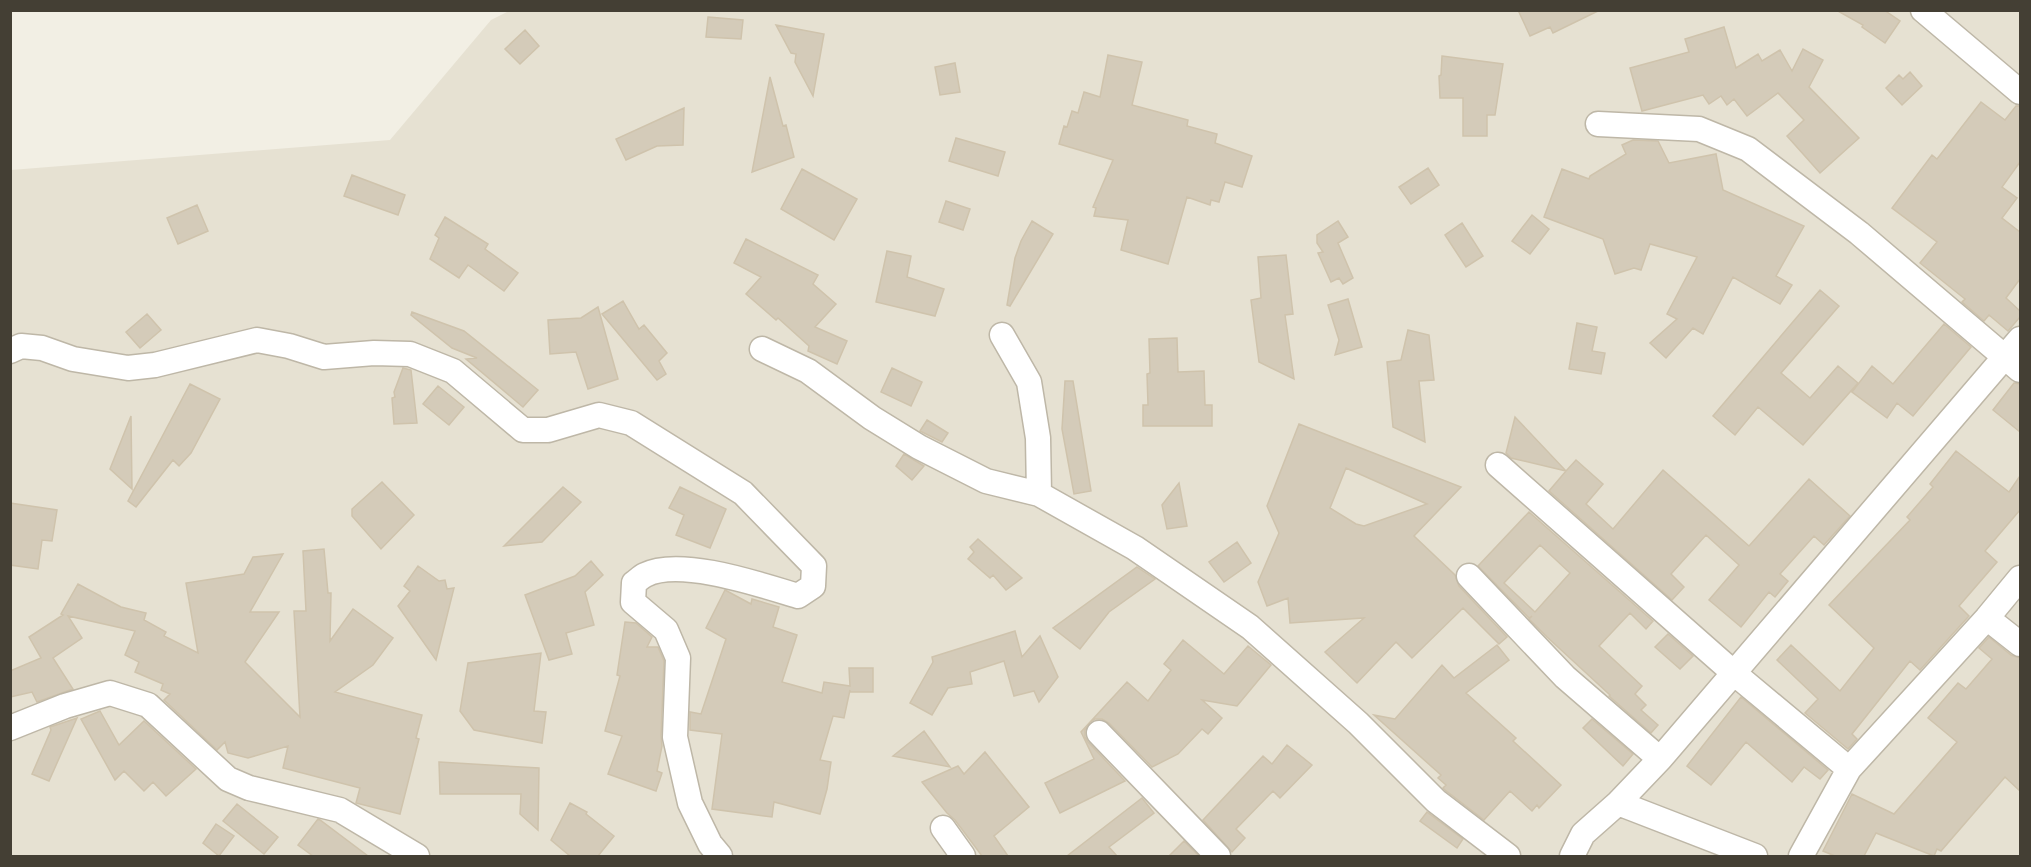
<svg xmlns="http://www.w3.org/2000/svg" width="2031" height="867" viewBox="0 0 2031 867" font-family="Arial,sans-serif">
<style>
.residential{fill:#e6e1d2}
.building{fill:#d4cbb9;stroke:#cfc3ac;stroke-width:1.5;fill-rule:evenodd}
.lines{fill:none;stroke-linecap:round;stroke-linejoin:round}
.minor-casing{stroke:#beb7a7;stroke-width:27}
.minor{stroke:#fff;stroke-width:24}
</style>
<rect width="100%" height="100%" fill="#f2efe4"/>
<path class="residential" d="M 509,11 L 2020,11 L 2020,856 L 11,856 L 11,170 L 390,140 L 491,20 Z"/>
<path class="building" d="M 1518,10 L 1600,10 L 1553,33 L 1550,27 L 1530,36 Z
M 1836,10 L 1884,10 L 1900,21 L 1885,43 L 1862,27 L 1863,25 Z
M 708,17 L 743,20 L 741,39 L 706,37 Z
M 776,25 L 824,34 L 813,96 L 795,62 L 796,54 L 791,53 Z
M 1724,27 L 1736,68 L 1758,54 L 1762,61 L 1780,50 L 1792,71 L 1803,49 L 1823,60 L 1809,87 L 1859,138 L 1820,173 L 1787,136 L 1804,120 L 1778,93 L 1747,116 L 1734,99 L 1727,105 L 1721,96 L 1709,104 L 1703,95 L 1642,111 L 1630,68 L 1689,52 L 1685,39 Z
M 525,30 L 539,46 L 520,64 L 505,49 Z
M 1108,55 L 1142,62 L 1132,105 L 1188,120 L 1187,126 L 1217,134 L 1215,143 L 1252,156 L 1242,187 L 1225,182 L 1219,202 L 1211,200 L 1210,205 L 1187,197 L 1168,264 L 1121,250 L 1128,220 L 1094,216 L 1096,208 L 1093,207 L 1113,160 L 1059,144 L 1064,126 L 1067,127 L 1072,111 L 1078,113 L 1084,92 L 1100,97 Z
M 1442,56 L 1503,64 L 1495,115 L 1487,115 L 1487,136 L 1463,136 L 1463,98 L 1440,98 L 1439,76 L 1441,75 Z
M 955,63 L 960,92 L 940,95 L 935,67 Z
M 1910,72 L 1922,86 L 1902,105 L 1886,88 L 1899,75 L 1903,79 Z
M 770,77 L 783,126 L 786,125 L 794,157 L 752,172 Z
M 1981,102 L 2005,120 L 2016,106 L 2020,106 L 2020,162 L 2002,187 L 2017,198 L 2002,218 L 2020,232 L 2020,279 L 2006,298 L 2020,311 L 2020,317 L 2008,331 L 1989,315 L 1984,321 L 1962,302 L 1965,299 L 1920,263 L 1937,242 L 1892,208 L 1932,155 L 1937,159 Z
M 684,108 L 683,145 L 657,146 L 626,160 L 616,139 Z
M 956,138 L 1005,152 L 998,176 L 949,161 Z
M 1633,140 L 1658,141 L 1669,163 L 1716,154 L 1723,190 L 1804,226 L 1776,276 L 1792,285 L 1780,304 L 1733,277 L 1703,334 L 1693,328 L 1666,358 L 1650,343 L 1677,319 L 1667,314 L 1697,257 L 1650,244 L 1641,270 L 1634,268 L 1615,274 L 1603,239 L 1544,217 L 1562,169 L 1589,179 L 1590,176 L 1626,154 L 1622,145 Z
M 1428,168 L 1439,185 L 1411,204 L 1399,187 Z
M 802,169 L 857,199 L 834,240 L 781,209 Z
M 352,175 L 405,195 L 398,215 L 344,196 Z
M 946,201 L 970,209 L 963,230 L 939,222 Z
M 197,205 L 208,231 L 178,244 L 167,218 Z
M 1532,215 L 1549,229 L 1530,254 L 1512,241 Z
M 445,217 L 488,244 L 485,249 L 518,273 L 504,291 L 468,265 L 459,278 L 430,259 L 439,238 L 435,235 Z
M 1032,221 L 1053,234 L 1010,306 L 1007,305 L 1015,258 L 1021,241 Z
M 1338,221 L 1348,237 L 1338,243 L 1353,278 L 1343,284 L 1339,278 L 1331,282 L 1318,253 L 1323,252 L 1317,243 L 1317,235 Z
M 1462,223 L 1483,256 L 1466,267 L 1445,235 Z
M 746,239 L 818,275 L 813,284 L 836,304 L 815,327 L 847,341 L 837,364 L 808,351 L 809,346 L 778,318 L 776,320 L 746,294 L 761,277 L 734,263 Z
M 887,251 L 911,256 L 907,277 L 944,289 L 935,316 L 876,302 Z
M 1286,255 L 1293,314 L 1285,315 L 1294,379 L 1259,362 L 1251,300 L 1261,298 L 1258,257 Z
M 1820,290 L 1839,306 L 1781,373 L 1810,398 L 1838,366 L 1858,383 L 1803,445 L 1758,407 L 1735,435 L 1713,416 Z
M 1348,299 L 1362,347 L 1335,355 L 1339,340 L 1328,305 Z
M 623,301 L 639,329 L 644,325 L 667,353 L 659,361 L 666,374 L 657,380 L 602,314 Z
M 598,307 L 618,379 L 588,389 L 576,352 L 550,354 L 548,320 L 581,318 Z
M 412,312 L 464,331 L 538,390 L 523,407 L 466,359 L 477,358 L 452,348 L 411,315 Z
M 147,314 L 161,330 L 140,348 L 126,332 Z
M 1577,323 L 1597,327 L 1592,351 L 1605,353 L 1601,374 L 1569,369 Z
M 1944,324 L 1971,347 L 1913,416 L 1897,403 L 1887,418 L 1852,392 L 1872,366 L 1893,384 Z
M 1408,330 L 1429,335 L 1434,380 L 1419,381 L 1425,442 L 1393,427 L 1387,362 L 1401,360 Z
M 1177,338 L 1178,372 L 1204,371 L 1205,405 L 1212,405 L 1212,426 L 1143,426 L 1143,405 L 1148,405 L 1147,374 L 1150,373 L 1149,339 Z
M 403,368 L 411,370 L 417,423 L 394,424 L 392,398 L 395,397 L 394,392 Z
M 892,368 L 922,382 L 911,406 L 881,392 Z
M 1065,381 L 1073,381 L 1091,491 L 1074,494 L 1062,429 Z
M 2014,383 L 2020,384 L 2020,432 L 1993,410 Z
M 190,384 L 220,399 L 191,453 L 179,466 L 173,460 L 136,507 L 128,501 Z
M 438,386 L 464,407 L 449,425 L 423,404 Z
M 131,416 L 132,489 L 110,469 Z
M 1515,417 L 1566,471 L 1576,460 L 1603,484 L 1586,504 L 1613,529 L 1663,470 L 1749,546 L 1809,479 L 1850,516 L 1824,545 L 1814,536 L 1780,574 L 1788,581 L 1775,597 L 1769,592 L 1741,627 L 1709,600 L 1739,565 L 1706,535 L 1671,574 L 1684,587 L 1672,600 L 1549,491 L 1566,471 L 1511,458 L 1506,453 Z
M 927,420 L 948,433 L 942,442 L 920,431 Z
M 1299,424 L 1461,487 L 1414,536 L 1455,575 L 1459,586 L 1507,637 L 1499,644 L 1463,608 L 1412,658 L 1396,642 L 1357,683 L 1325,652 L 1364,618 L 1290,623 L 1288,598 L 1267,606 L 1258,582 L 1279,533 L 1267,506 ZM 1346,468 L 1427,504 L 1364,526 L 1356,524 L 1330,508 Z
M 1956,451 L 2009,492 L 2020,476 L 2020,510 L 1985,551 L 1997,562 L 1959,606 L 1969,616 L 1920,670 L 1910,661 L 1852,734 L 1857,739 L 1848,749 L 1805,713 L 1818,699 L 1777,660 L 1791,645 L 1840,691 L 1874,648 L 1829,605 L 1910,520 L 1907,517 L 1933,487 L 1930,484 Z
M 904,454 L 924,466 L 912,480 L 896,466 Z
M 382,482 L 414,515 L 381,549 L 352,516 L 352,509 Z
M 1179,483 L 1187,526 L 1167,529 L 1162,505 Z
M 563,487 L 581,502 L 542,542 L 504,546 Z
M 680,487 L 726,509 L 710,548 L 676,535 L 684,515 L 669,508 Z
M 10,503 L 57,510 L 52,541 L 42,540 L 38,569 L 10,565 Z
M 1529,512 L 1653,621 L 1646,629 L 1630,613 L 1599,646 L 1642,686 L 1635,694 L 1646,705 L 1641,710 L 1658,725 L 1651,733 L 1609,696 L 1610,695 L 1547,637 L 1529,619 L 1532,616 L 1529,618 L 1478,566 ZM 1540,545 L 1570,573 L 1535,612 L 1504,583 Z
M 978,539 L 1022,578 L 1006,590 L 993,575 L 990,578 L 968,559 L 974,552 L 970,547 Z
M 1237,542 L 1251,563 L 1224,582 L 1209,562 Z
M 324,549 L 328,593 L 331,593 L 330,641 L 353,609 L 393,638 L 373,665 L 335,692 L 422,715 L 416,738 L 419,739 L 400,814 L 356,803 L 360,788 L 283,768 L 288,746 L 248,758 L 228,753 L 225,742 L 217,750 L 164,700 L 170,694 L 161,690 L 163,684 L 135,672 L 139,662 L 125,655 L 135,631 L 68,616 L 82,638 L 53,658 L 73,689 L 37,702 L 32,692 L 10,697 L 10,671 L 41,658 L 29,637 L 63,615 L 61,614 L 78,584 L 121,607 L 146,613 L 144,620 L 166,632 L 164,636 L 198,653 L 186,583 L 244,574 L 253,557 L 283,554 L 250,612 L 279,612 L 245,662 L 300,717 L 294,611 L 306,611 L 303,551 Z
M 591,561 L 603,575 L 585,592 L 594,625 L 566,633 L 572,654 L 549,660 L 525,595 L 575,576 Z
M 418,566 L 439,581 L 445,580 L 447,589 L 454,588 L 436,660 L 398,606 L 410,591 L 404,586 Z
M 1137,567 L 1155,579 L 1109,612 L 1080,649 L 1053,628 Z
M 725,590 L 751,604 L 752,599 L 779,607 L 773,627 L 797,635 L 782,682 L 822,693 L 824,682 L 850,686 L 849,668 L 873,668 L 873,692 L 850,692 L 850,690 L 844,718 L 833,716 L 820,760 L 831,762 L 827,789 L 820,814 L 774,802 L 772,817 L 712,809 L 722,734 L 690,730 L 690,712 L 701,714 L 726,639 L 706,628 Z
M 625,622 L 636,623 L 652,637 L 647,647 L 658,647 L 664,661 L 661,736 L 662,746 L 657,771 L 662,773 L 656,791 L 608,774 L 622,736 L 605,731 L 620,676 L 617,675 Z
M 1015,631 L 1022,657 L 1040,636 L 1058,677 L 1039,702 L 1034,691 L 1014,696 L 1004,661 L 970,672 L 972,684 L 948,688 L 932,715 L 910,703 L 933,662 L 932,657 Z
M 1668,634 L 1693,656 L 1680,669 L 1655,647 Z
M 1989,637 L 2011,655 L 2020,658 L 2020,791 L 2005,777 L 1941,851 L 1937,849 L 1934,856 L 1876,833 L 1864,856 L 1835,856 L 1823,851 L 1852,794 L 1894,814 L 1957,742 L 1928,718 L 1958,683 L 1966,689 L 1992,659 L 1979,648 Z
M 1183,640 L 1224,674 L 1248,646 L 1271,665 L 1237,706 L 1202,700 L 1222,718 L 1208,734 L 1202,729 L 1178,754 L 1152,767 L 1109,723 L 1102,719 L 1095,719 L 1090,722 L 1085,730 L 1085,737 L 1088,742 L 1125,781 L 1060,813 L 1045,783 L 1094,759 L 1081,732 L 1127,682 L 1148,701 L 1171,670 L 1164,664 Z
M 1497,645 L 1509,660 L 1466,693 L 1516,738 L 1513,741 L 1561,785 L 1539,808 L 1537,805 L 1532,811 L 1510,791 L 1484,820 L 1445,790 L 1443,788 L 1446,785 L 1438,778 L 1441,775 L 1374,715 L 1395,719 L 1442,665 L 1454,678 Z
M 541,653 L 534,711 L 546,712 L 542,743 L 474,730 L 460,711 L 468,663 Z
M 1741,697 L 1828,770 L 1820,779 L 1804,767 L 1792,782 L 1746,742 L 1711,785 L 1687,766 Z
M 100,711 L 119,745 L 144,721 L 196,769 L 166,796 L 153,782 L 144,791 L 124,771 L 115,780 L 81,719 Z
M 77,718 L 49,781 L 32,774 L 51,730 L 50,727 Z
M 1592,719 L 1633,754 L 1623,766 L 1583,728 Z
M 924,731 L 950,767 L 893,756 Z
M 1287,745 L 1312,765 L 1280,798 L 1273,791 L 1236,829 L 1245,838 L 1232,852 L 1203,820 L 1263,756 L 1272,764 Z
M 985,752 L 1029,807 L 994,836 L 1008,856 L 982,856 L 955,820 L 947,813 L 922,782 L 958,766 L 964,774 Z
M 439,762 L 539,768 L 538,830 L 520,814 L 521,794 L 440,794 Z
M 1142,798 L 1154,813 L 1109,847 L 1117,856 L 1067,856 Z
M 570,803 L 587,812 L 586,814 L 614,836 L 598,856 L 570,856 L 551,840 Z
M 237,804 L 278,837 L 264,854 L 223,821 Z
M 1427,812 L 1463,839 L 1457,848 L 1420,821 Z
M 318,819 L 320,820 L 368,856 L 313,856 L 298,845 Z
M 216,824 L 234,836 L 219,856 L 203,843 Z
M 1184,841 L 1199,856 L 1169,856 Z"/>
<g class="lines">
<g class="minor-casing">
<path id="minor" d="M 1923,10 L 2020,92
M 1598,124 L 1699,129 L 1748,149 L 1859,233 L 2020,370
M 1002,335 L 1029,382 L 1038,438 L 1039,494
M 762,349 L 808,371 L 872,418 L 919,447 L 986,481 L 1039,494 L 1135,548 L 1250,627 L 1358,723 L 1436,801 L 1508,856
M 10,351 L 21,346 L 42,348 L 73,359 L 128,368 L 155,365 L 257,340 L 289,346 L 324,357 L 374,353 L 410,354 L 453,371 L 523,430 L 548,430 L 599,415 L 631,423 L 743,493 L 814,566 L 813,586 L 798,596 C 761,585 680,557 645,575 C 641,577 637,581 634,583 L 633,602 L 666,630 L 678,658 L 675,737 L 690,803 L 710,844 L 720,856
M 1498,465 L 1735,674 L 1849,769
M 1469,576 L 1565,677 L 1660,759
M 1987,618 L 2020,644
M 10,728 L 65,706 L 110,693 L 148,705 L 228,779 L 249,788 L 340,810 L 417,856
M 1099,733 L 1218,856
M 1618,803 L 1755,856
M 943,828 L 963,856
M 1572,856 L 1583,834 L 1618,803 L 1660,759 L 2020,339
M 1801,856 L 1849,769 L 1987,618 L 2020,578"/>
</g>
<use href="#minor" class="minor"/>
</g>
<rect width="2031" height="867" fill="none" stroke="#443f34" stroke-width="24"/>
</svg>
